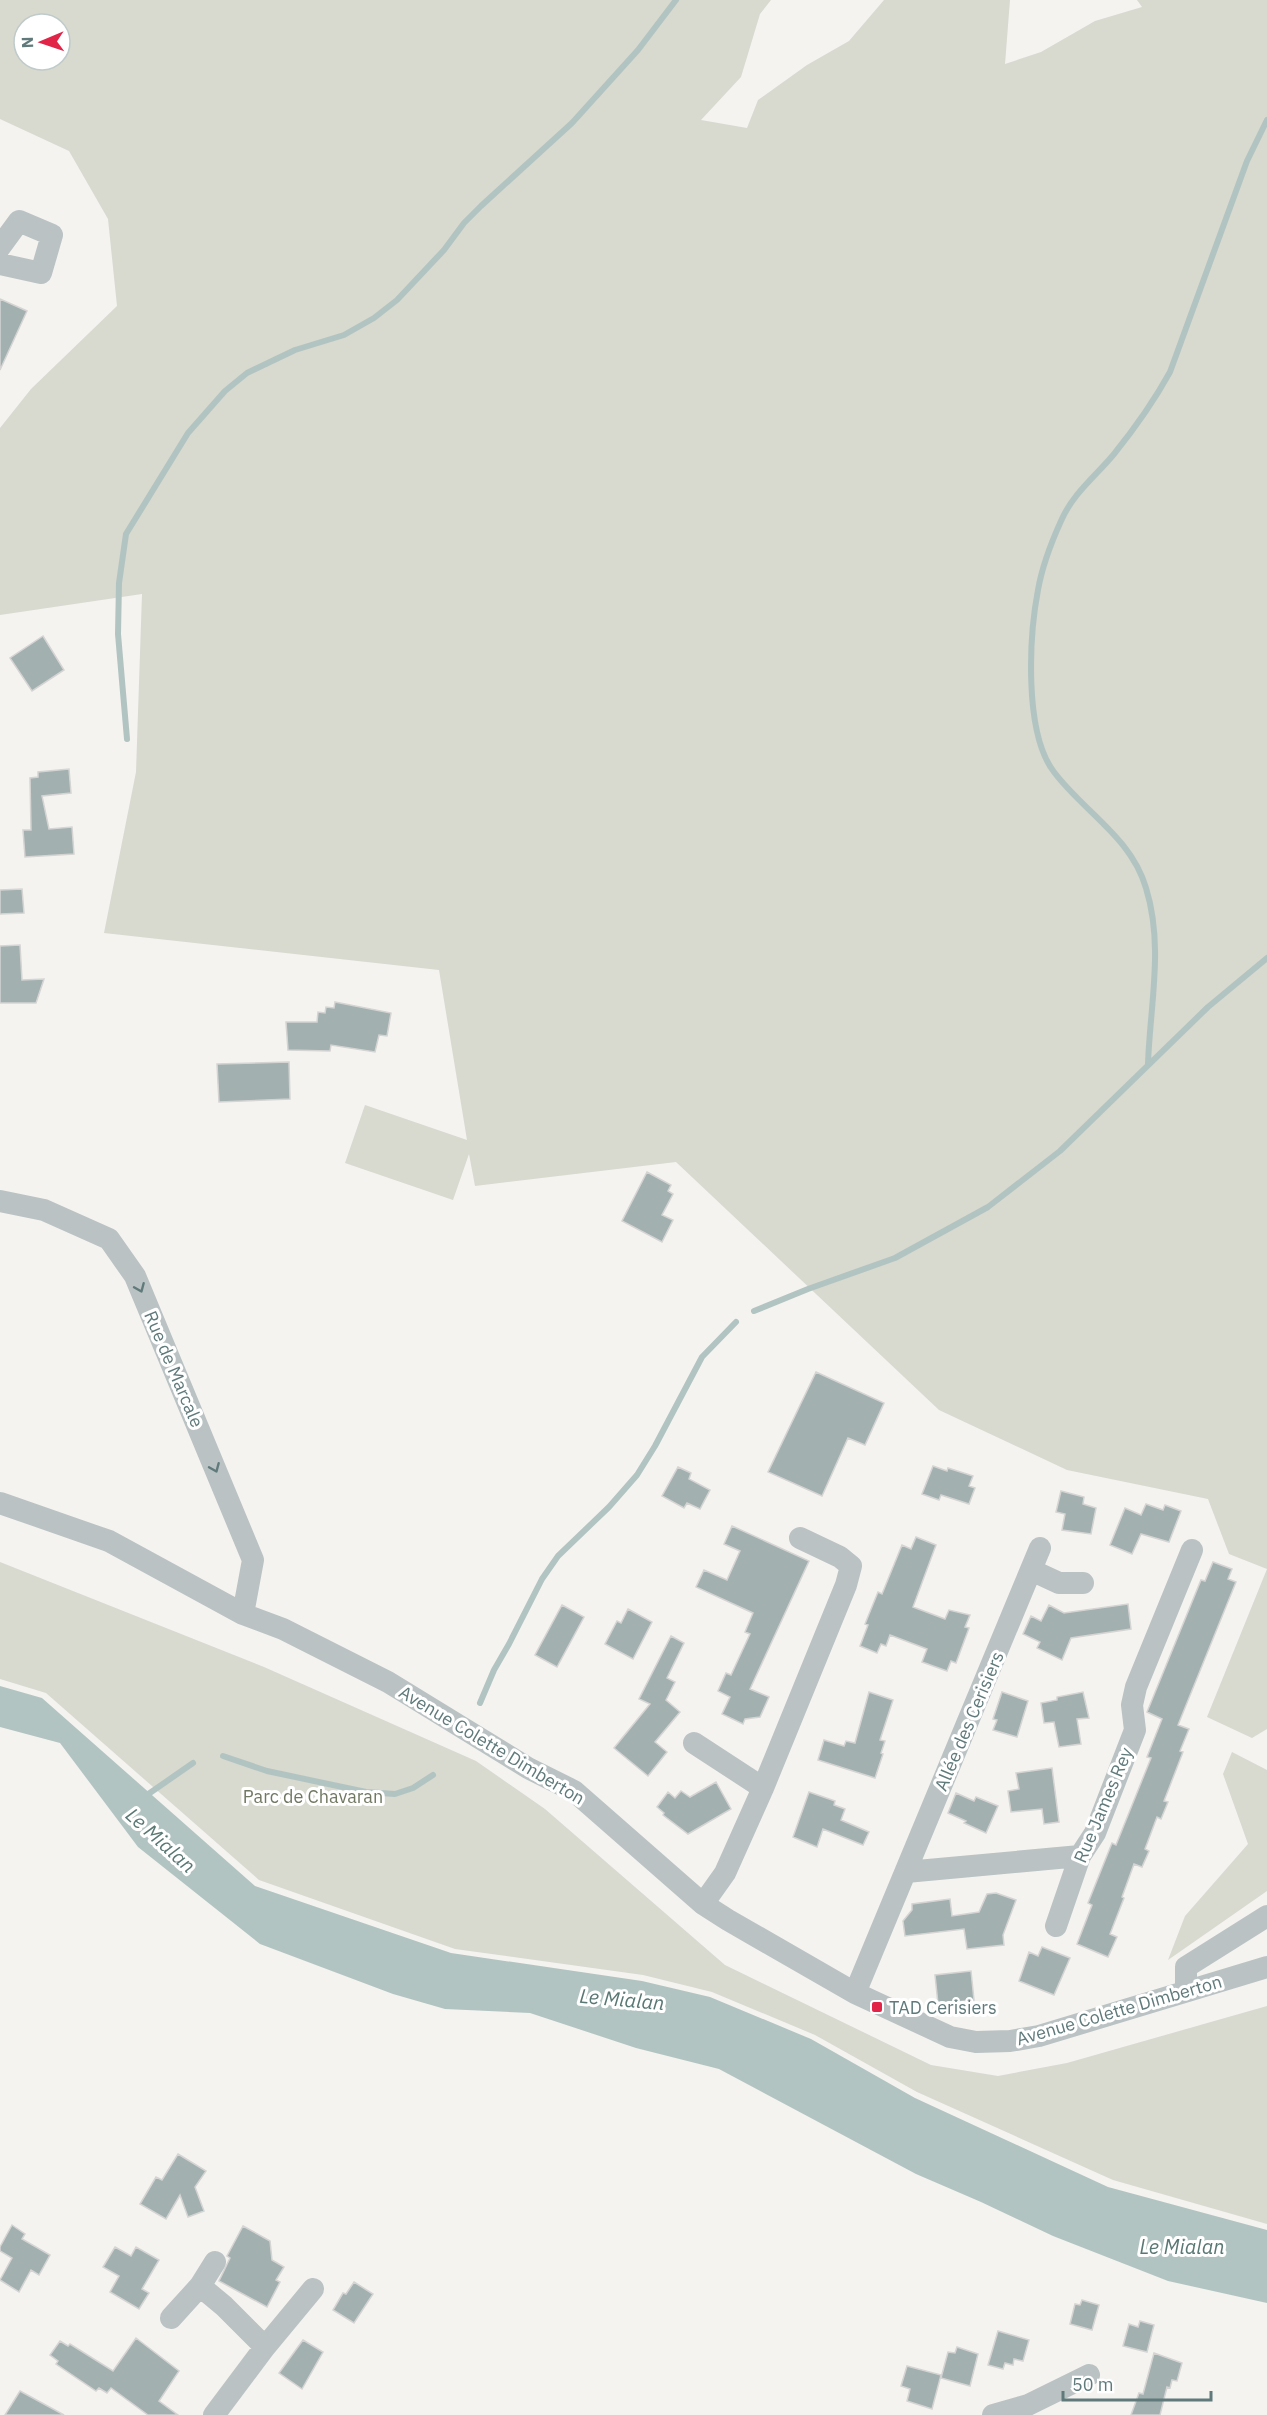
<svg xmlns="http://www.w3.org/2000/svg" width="1267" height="2415" viewBox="0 0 1267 2415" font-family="'IBM Plex Sans',sans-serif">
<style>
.green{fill:#d8d9cf;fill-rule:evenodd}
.water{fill:#b2c4c1}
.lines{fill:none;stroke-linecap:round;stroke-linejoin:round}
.stream{stroke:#b2c4c1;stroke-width:6}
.building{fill:#a2b0b0;stroke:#d5d4d3;stroke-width:1.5}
.minor{stroke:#bac2c3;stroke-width:22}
.oneway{stroke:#607a7b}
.poi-dot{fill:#e02548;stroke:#fff;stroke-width:2}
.labels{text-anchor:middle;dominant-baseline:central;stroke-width:6;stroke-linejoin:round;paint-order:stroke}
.street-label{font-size:18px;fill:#607a7b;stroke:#fff}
.park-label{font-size:18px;fill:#707862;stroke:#fff}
.poi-label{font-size:18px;fill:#607a7b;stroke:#fff;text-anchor:start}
.water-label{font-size:20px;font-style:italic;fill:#5a7873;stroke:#fff}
</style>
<rect width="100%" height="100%" fill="#f4f3f0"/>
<path class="green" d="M 0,0 L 771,0 L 760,14 L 741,77 L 701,120 L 747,128 L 758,100 L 807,65 L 849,41 L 884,0 L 1010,0 L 1005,64 L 1041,52 L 1095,21 L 1142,7 L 1137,0 L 1267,0 L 1267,1729 L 1252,1738 L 1207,1717 L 1267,1569 L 1229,1554 L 1208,1499 L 1067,1470 L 939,1410 L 676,1162 L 475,1186 L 469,1154 L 453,1200 L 345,1163 L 365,1105 L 467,1140 L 439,970 L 104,933 L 136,772 L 142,594 L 0,615 L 0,428 L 31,389 L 117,306 L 108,219 L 69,151 L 0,119 ZM 24,24 L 60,24 L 60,60 L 24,60 Z
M 0,1562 L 264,1667 L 476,1761 L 545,1809 L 725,1965 L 931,2065 L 998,2076 L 1067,2063 L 1267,2006 L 1267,2224 L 1113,2180 L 917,2092 L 815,2035 L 712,1992 L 643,1975 L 455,1949 L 259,1880 L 46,1693 L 0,1679 Z
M 1232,1752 L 1267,1770 L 1267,1891 L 1168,1960 L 1185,1916 L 1248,1844 L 1223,1774 Z"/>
<path class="water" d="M 0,1686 L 42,1698 L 255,1886 L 451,1953 L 642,1981 L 710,1997 L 811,2039 L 915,2098 L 1108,2187 L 1267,2230 L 1267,2303 L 1168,2281 L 1053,2236 L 981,2202 L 916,2174 L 719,2069 L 636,2048 L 530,2013 L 445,2009 L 393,1994 L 260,1944 L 138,1847 L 60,1743 L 0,1727 Z"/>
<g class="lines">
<path class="stream" d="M 127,739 L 118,634 L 119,583 L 126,534 L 188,433 L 225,391 L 247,373 L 295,350 L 344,335 L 374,318 L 397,300 L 444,250 L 464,223 L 481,206 L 572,123 L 638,50 L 676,0
M 1148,1064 C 1150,1005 1164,946 1146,888 C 1131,837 1084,812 1054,772 C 1024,733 1029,637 1038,590 C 1042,567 1051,543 1061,521 C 1073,493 1096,476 1114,454 C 1135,428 1154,401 1170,372 L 1247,161 L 1267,120
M 754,1311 L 808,1289 L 895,1258 L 988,1207 L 1060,1151 L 1208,1007 L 1267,958
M 480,1703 L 494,1670 L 509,1644 L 542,1579 L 558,1556 L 609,1507 L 637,1475 L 655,1446 L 702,1357 L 736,1322
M 223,1756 L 267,1771 L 366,1792 L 395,1794 L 413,1788 L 433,1775
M 144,1797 L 193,1763"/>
</g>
<path class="building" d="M 0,299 L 27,311 L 0,370 Z
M 43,636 L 64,670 L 32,691 L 10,658 Z
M 69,769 L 71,793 L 42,796 L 49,829 L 72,827 L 74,854 L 25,857 L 23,830 L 31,830 L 30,778 L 38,777 L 38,772 Z
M 22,889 L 24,913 L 0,914 L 0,890 Z
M 20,945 L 22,980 L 44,979 L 36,1003 L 0,1003 L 0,946 Z
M 335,1002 L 391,1013 L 387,1036 L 379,1035 L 375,1052 L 331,1045 L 330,1051 L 288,1050 L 286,1022 L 317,1022 L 318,1012 L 325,1013 L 326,1007 L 334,1008 Z
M 289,1062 L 290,1099 L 219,1102 L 217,1064 Z
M 647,1172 L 671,1185 L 668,1191 L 673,1194 L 662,1215 L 673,1220 L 662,1242 L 622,1221 Z
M 816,1372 L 884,1403 L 865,1445 L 848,1438 L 822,1496 L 768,1472 Z
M 933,1466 L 947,1471 L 948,1468 L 973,1476 L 969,1486 L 975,1488 L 969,1504 L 941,1495 L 939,1500 L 922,1494 Z
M 678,1467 L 691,1473 L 689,1479 L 710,1490 L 700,1509 L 687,1503 L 684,1508 L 662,1496 Z
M 1061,1491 L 1084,1497 L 1083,1504 L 1096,1508 L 1091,1534 L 1062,1530 L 1065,1514 L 1056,1512 Z
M 1146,1504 L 1163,1510 L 1165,1505 L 1181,1511 L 1169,1542 L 1141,1534 L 1132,1554 L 1110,1545 L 1125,1508 L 1141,1515 Z
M 732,1526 L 809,1561 L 750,1689 L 769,1697 L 760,1717 L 745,1719 L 743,1724 L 722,1714 L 730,1697 L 718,1691 L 726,1673 L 731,1675 L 750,1634 L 745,1632 L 753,1613 L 696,1587 L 704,1570 L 727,1580 L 740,1551 L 724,1544 Z
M 916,1537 L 936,1545 L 913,1607 L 945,1619 L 949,1610 L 970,1615 L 965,1627 L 969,1628 L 956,1663 L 951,1661 L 947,1671 L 922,1662 L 927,1649 L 890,1635 L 886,1646 L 881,1644 L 877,1653 L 860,1646 L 868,1625 L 865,1624 L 878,1592 L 882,1594 L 902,1545 L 911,1549 Z
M 1213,1562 L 1232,1569 L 1228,1579 L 1236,1582 L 1178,1725 L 1189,1729 L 1180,1751 L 1183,1752 L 1164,1801 L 1168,1802 L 1161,1819 L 1157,1817 L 1145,1849 L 1149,1851 L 1142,1867 L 1134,1864 L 1122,1897 L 1124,1898 L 1110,1934 L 1117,1937 L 1108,1957 L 1077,1944 L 1092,1905 L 1088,1903 L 1112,1843 L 1116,1845 L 1151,1758 L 1147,1757 L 1162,1719 L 1147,1712 L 1201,1580 L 1205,1581 Z
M 1128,1604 L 1131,1629 L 1071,1638 L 1062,1660 L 1037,1648 L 1040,1642 L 1023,1634 L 1031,1616 L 1041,1621 L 1049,1605 L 1064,1613 Z
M 562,1605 L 584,1617 L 557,1667 L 535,1655 Z
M 628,1609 L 652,1622 L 633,1659 L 605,1644 L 617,1621 L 621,1623 Z
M 671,1636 L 684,1643 L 667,1678 L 675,1682 L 666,1700 L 680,1712 L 655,1742 L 667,1752 L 648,1776 L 614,1748 L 650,1704 L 639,1699 Z
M 869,1692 L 893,1700 L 880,1740 L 885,1741 L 881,1753 L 883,1754 L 875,1778 L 818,1760 L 824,1740 L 844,1746 L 846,1741 L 855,1743 Z
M 1002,1692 L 1028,1701 L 1017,1737 L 993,1730 L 997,1720 L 993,1719 Z
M 1083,1692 L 1089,1718 L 1077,1719 L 1081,1744 L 1059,1747 L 1054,1722 L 1044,1723 L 1041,1703 L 1057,1700 L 1057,1697 Z
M 1052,1768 L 1059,1822 L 1044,1824 L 1042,1809 L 1011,1812 L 1008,1791 L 1019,1789 L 1016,1773 Z
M 716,1782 L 731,1809 L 688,1834 L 663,1815 L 664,1813 L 657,1807 L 668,1792 L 675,1798 L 681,1791 L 690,1797 Z
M 809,1792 L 835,1801 L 834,1805 L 845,1809 L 841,1820 L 869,1832 L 863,1845 L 823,1829 L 817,1847 L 793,1837 Z
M 956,1793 L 974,1801 L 976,1797 L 998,1806 L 986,1833 L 964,1823 L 966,1821 L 948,1813 Z
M 996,1893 L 1016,1900 L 1003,1935 L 1004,1945 L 967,1949 L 964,1929 L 905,1936 L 903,1921 L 912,1910 L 912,1904 L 950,1899 L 952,1916 L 979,1912 L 987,1894 Z
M 1042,1947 L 1070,1958 L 1054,1995 L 1019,1981 L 1029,1952 L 1038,1956 Z
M 971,1971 L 974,2000 L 938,2004 L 935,1975 Z
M 178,2154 L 206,2171 L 195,2187 L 204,2211 L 188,2217 L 180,2195 L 166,2219 L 140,2204 L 156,2177 L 162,2180 Z
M 12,2225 L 25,2234 L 22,2239 L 50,2255 L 39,2275 L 31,2270 L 19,2292 L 0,2280 L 12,2258 L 0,2251 L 0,2247 Z
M 243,2226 L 270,2241 L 272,2260 L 284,2267 L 276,2280 L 280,2282 L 267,2307 L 219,2281 L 230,2258 L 227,2256 Z
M 115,2247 L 131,2256 L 136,2247 L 159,2260 L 142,2289 L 149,2293 L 139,2309 L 110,2292 L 119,2276 L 103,2267 Z
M 354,2282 L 373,2294 L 354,2323 L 333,2310 L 343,2293 L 346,2294 Z
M 1082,2300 L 1099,2305 L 1092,2330 L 1070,2324 L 1075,2304 L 1080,2305 Z
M 1140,2321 L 1154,2325 L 1147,2352 L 1123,2346 L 1129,2324 L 1138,2327 Z
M 998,2331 L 1029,2340 L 1023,2361 L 1014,2359 L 1013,2365 L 1005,2363 L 1003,2369 L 988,2365 Z
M 136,2338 L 179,2371 L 159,2401 L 178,2415 L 148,2415 L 111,2388 L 107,2393 L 99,2388 L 96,2391 L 56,2364 L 58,2361 L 50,2355 L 60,2341 L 68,2346 L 70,2344 L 113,2371 Z
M 303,2340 L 323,2352 L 302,2389 L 279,2373 Z
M 957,2347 L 978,2354 L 970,2386 L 941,2378 L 948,2352 L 955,2353 Z
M 1154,2353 L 1182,2363 L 1177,2381 L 1172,2380 L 1170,2388 L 1167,2387 L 1160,2415 L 1131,2415 L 1139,2393 L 1143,2394 Z
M 907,2366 L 941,2375 L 932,2409 L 907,2401 L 910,2389 L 901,2386 Z
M 20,2391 L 64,2415 L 5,2415 Z"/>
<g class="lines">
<path class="minor" d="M 0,247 L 19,221 L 52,235 L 41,273 L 0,264
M 0,1201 L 44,1210 L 109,1239 L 135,1276 L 253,1560 L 243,1614
M 0,1503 L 109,1541 L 243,1614 L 283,1629 L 388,1682 L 528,1768 L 574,1791 L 703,1904 L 728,1920 L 855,1993 L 950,2037 L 976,2042 L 1010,2041 L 1039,2036 L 1267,1967
M 1031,1570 L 1059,1583 L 1083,1583
M 694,1743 L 763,1788
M 906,1872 L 1080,1856
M 703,1904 L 725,1873 L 763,1788 L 846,1585 L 851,1566 L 840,1557 L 800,1538
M 1056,1926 L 1080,1856 L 1095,1833 L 1135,1730 L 1132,1705 L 1136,1687 L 1192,1550
M 1186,1991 L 1186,1967 L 1267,1916
M 855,1993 L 1040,1548
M 200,2286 L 224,2306 L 265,2347
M 171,2318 L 200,2286 L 215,2262
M 214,2415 L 265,2347 L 313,2289
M 993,2415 L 1028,2405 L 1089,2375"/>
</g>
<defs><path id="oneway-chevron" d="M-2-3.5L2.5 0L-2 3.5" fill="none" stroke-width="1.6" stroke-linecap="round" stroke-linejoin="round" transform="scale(1.5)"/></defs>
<g class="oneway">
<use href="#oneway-chevron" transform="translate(140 1288) rotate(67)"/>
<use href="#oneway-chevron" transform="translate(215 1468) rotate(67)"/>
</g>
<rect class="poi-dot" x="871" y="2001" width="12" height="12" rx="3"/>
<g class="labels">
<g class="street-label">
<text transform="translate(174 1369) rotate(67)">Rue de Marcale</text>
<text transform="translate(969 1721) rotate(-67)">Allée des Cerisiers</text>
<text transform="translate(492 1745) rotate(31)">Avenue Colette Dimberton</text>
<text transform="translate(1103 1805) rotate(-67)">Rue James Rey</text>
<text transform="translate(1119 2010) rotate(-16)">Avenue Colette Dimberton</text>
</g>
<g class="park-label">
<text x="313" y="1796">Parc de Chavaran</text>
</g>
<g class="poi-label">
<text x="889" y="2007">TAD Cerisiers</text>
</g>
<g class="water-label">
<text transform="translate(161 1840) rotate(42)">Le Mialan</text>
<text transform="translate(622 1999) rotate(5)">Le Mialan</text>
<text x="1182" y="2246">Le Mialan</text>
</g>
</g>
<g transform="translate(42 42) rotate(268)"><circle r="28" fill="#ffffff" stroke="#bfcaca" stroke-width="1.5"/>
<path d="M0-4.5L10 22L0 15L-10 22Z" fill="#e02548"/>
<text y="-9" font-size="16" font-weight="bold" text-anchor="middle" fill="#607a7b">N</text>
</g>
<path d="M1063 2391v9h148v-9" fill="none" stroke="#607a7b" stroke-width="3"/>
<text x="1072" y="2391" font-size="18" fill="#607a7b" stroke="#ffffff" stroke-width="4.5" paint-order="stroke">50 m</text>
</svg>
